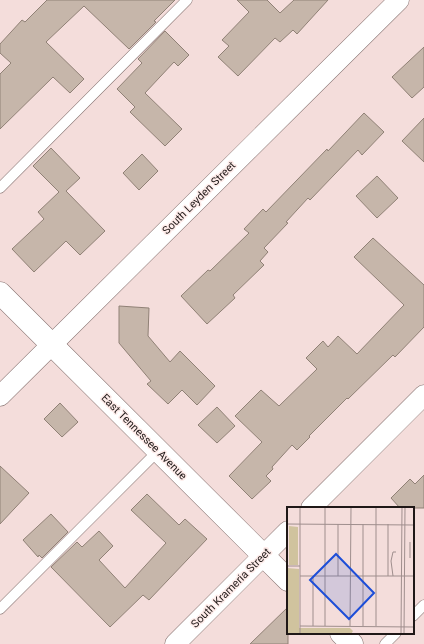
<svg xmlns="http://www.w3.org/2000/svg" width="424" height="644" viewBox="0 0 424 644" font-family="Roboto,sans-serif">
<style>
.building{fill:#c6b6aa;stroke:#908176}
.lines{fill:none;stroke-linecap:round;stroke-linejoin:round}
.service-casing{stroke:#887472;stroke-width:11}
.minor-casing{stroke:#887472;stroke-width:21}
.tertiary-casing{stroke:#887472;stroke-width:23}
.service{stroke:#fff;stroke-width:10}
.minor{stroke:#fff;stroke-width:20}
.tertiary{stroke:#fff;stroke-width:22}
.labels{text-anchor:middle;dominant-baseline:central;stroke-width:3;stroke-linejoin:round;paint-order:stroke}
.street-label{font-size:11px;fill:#1f1817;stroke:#feecea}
.inset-road{fill:none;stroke:#9f8e8d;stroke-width:1}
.view{fill:#1d4ed8;fill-opacity:0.15;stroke:#1d4ed8;stroke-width:2}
.inset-edge{fill:none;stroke:#1f1817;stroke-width:2}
</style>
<rect width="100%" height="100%" fill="#f4dddb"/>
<path class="building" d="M 47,0 L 175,0 L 154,21 L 156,22 L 129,49 L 84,6 L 46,42 L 84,79 L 70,93 L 53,77 L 0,129 L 0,74 L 11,63 L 0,53 L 0,44 L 22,20 L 25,22 Z
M 237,0 L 267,0 L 280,13 L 294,0 L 328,0 L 297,34 L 293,30 L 280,42 L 275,38 L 238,76 L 218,57 L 229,46 L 222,40 L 249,12 Z
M 165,31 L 189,55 L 178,66 L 174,62 L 145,93 L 182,129 L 165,146 L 130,112 L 135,107 L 117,89 L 142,63 L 138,59 Z
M 424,47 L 424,87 L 412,98 L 392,77 Z
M 364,113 L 384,132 L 362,155 L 358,150 L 310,200 L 308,198 L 286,222 L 288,223 L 264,248 L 268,252 L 260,261 L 264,265 L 233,295 L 235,298 L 207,324 L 181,296 L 208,270 L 210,271 L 249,233 L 244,229 L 263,209 L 266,212 L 327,149 L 328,151 Z
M 424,118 L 424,162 L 402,141 Z
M 51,148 L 80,178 L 66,191 L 105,231 L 80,255 L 66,241 L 34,272 L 12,249 L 44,219 L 38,212 L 59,192 L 33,166 Z
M 142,154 L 158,171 L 139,190 L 123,173 Z
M 377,176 L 398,198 L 377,218 L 356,196 Z
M 373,238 L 424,285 L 424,327 L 395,357 L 393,355 L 348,399 L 347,398 L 309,436 L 310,437 L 297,450 L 292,445 L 272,467 L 273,469 L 266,476 L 271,481 L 252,499 L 229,476 L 262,442 L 235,416 L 261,390 L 279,406 L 317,369 L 306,358 L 323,341 L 328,347 L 338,336 L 357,354 L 404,305 L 354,257 Z
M 119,306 L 149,308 L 148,336 L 170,362 L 180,351 L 215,386 L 197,405 L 182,390 L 168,404 L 147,384 L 151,381 L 119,343 Z
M 60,403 L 78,422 L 62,437 L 44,419 Z
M 217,407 L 235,426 L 217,443 L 198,425 Z
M 0,466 L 29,493 L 0,524 Z
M 424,475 L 424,508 L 400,508 L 391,498 L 410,479 L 415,484 Z
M 147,494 L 179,525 L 185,519 L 207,539 L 149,600 L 143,595 L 110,627 L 51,567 L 77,542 L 82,547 L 99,531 L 113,546 L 99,560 L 125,588 L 166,543 L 131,510 Z
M 51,514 L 68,532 L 42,558 L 39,555 L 38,557 L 23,540 Z
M 288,607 L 288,644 L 250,644 Z"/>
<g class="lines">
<g class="service-casing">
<path id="service" d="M 0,188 L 187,0
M 0,609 L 158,451
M 413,616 L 424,605
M 385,644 L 396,633"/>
</g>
<g class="minor-casing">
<path id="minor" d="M 0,396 L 399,0
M 311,508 L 424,395
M 175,644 L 288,531"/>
</g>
<g class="tertiary-casing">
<path id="tertiary" d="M 0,293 L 288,580
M 341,633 L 352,644"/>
</g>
<use href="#service" class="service"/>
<use href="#minor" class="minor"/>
<use href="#tertiary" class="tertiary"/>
</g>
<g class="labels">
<g class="street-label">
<text transform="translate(199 198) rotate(-45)">South Leyden Street</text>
<text transform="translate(144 437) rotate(45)">East Tennessee Avenue</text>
<text transform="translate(231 588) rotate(-45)">South Krameria Street</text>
</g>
</g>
<g transform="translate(287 507)">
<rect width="127" height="127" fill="#f4dddb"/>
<path d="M 2,19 L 11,20 L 11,58 L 2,58 ZM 0,61 L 12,62 L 12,121 L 63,121 L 66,124 L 64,127 L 0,127 Z" fill="#d0c39e"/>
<path class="inset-road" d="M 13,0 L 13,127M 89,0 L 89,119M 0,17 L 127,18M 51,17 L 51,69M 76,17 L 76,119M 101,17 L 101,69M 123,35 L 123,51M 0,59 L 13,59M 13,69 L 127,69M 26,69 L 26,119M 106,69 L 104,54 L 106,45 L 109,45M 13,119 L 127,120M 38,119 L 38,0M 63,119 L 64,0M 114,127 L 115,0M 117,127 L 118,0"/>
<path class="view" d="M 49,47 L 87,86 L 62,112 L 23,73 Z"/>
<rect width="127" height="127" class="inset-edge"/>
</g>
</svg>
